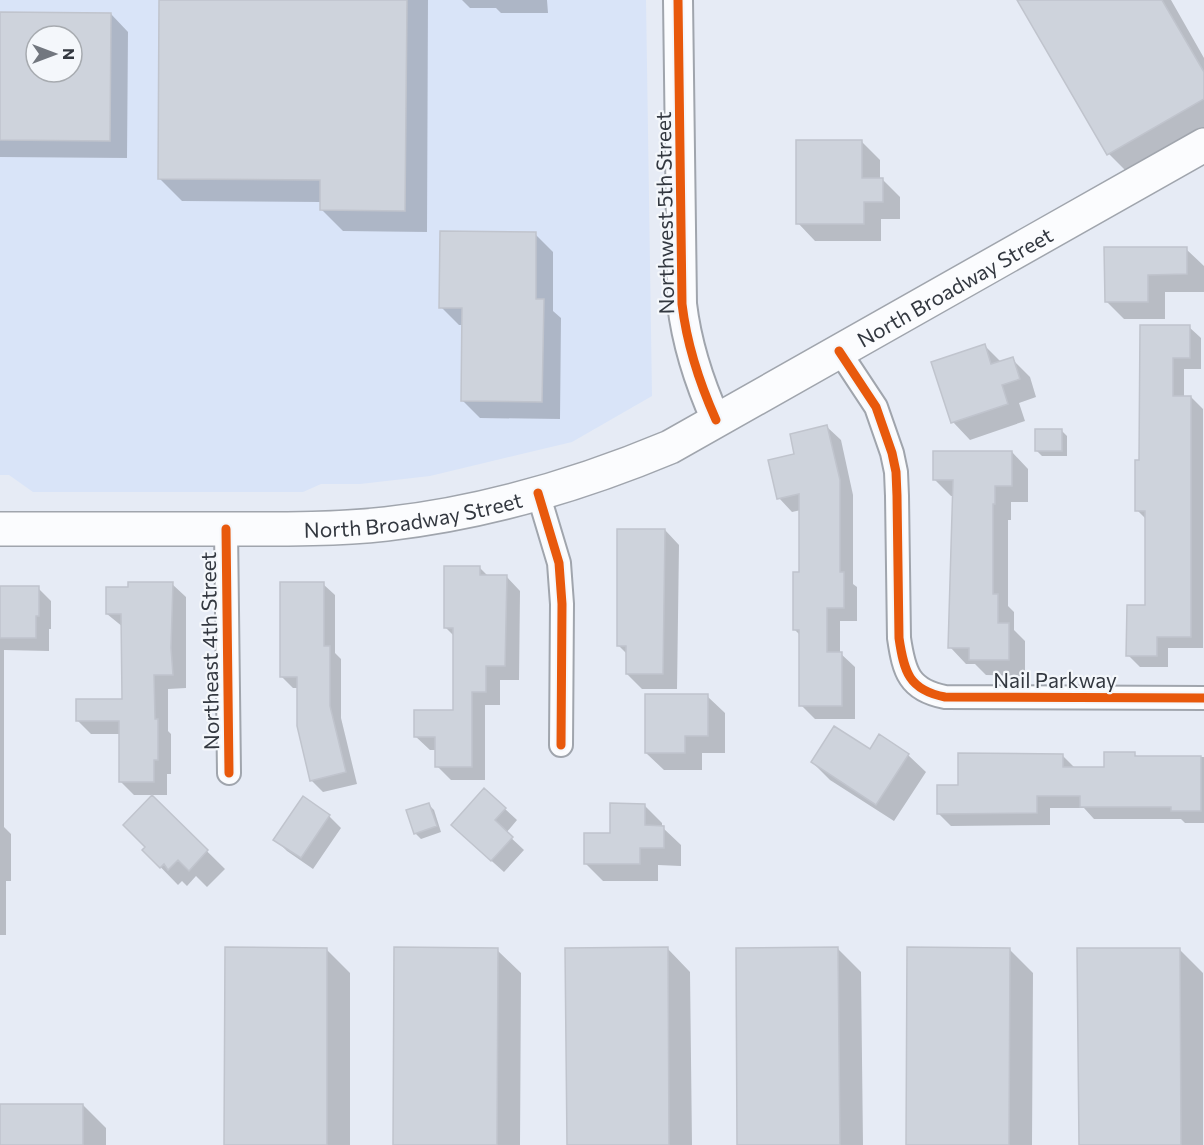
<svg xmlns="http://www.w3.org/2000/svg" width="1204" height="1145" viewBox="0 0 1204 1145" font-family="Commissioner,sans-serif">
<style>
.built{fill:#d9e4f8;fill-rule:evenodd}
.shadow{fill:#0003;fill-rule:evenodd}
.building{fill:#ced3dc;stroke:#c0c4cd;stroke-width:1.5;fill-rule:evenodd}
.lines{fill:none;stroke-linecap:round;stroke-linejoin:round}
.minor-casing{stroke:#a0a5ad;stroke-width:26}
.tertiary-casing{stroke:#a0a5ad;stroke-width:32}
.secondary-casing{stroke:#a0a5ad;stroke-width:36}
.minor{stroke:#fbfcfe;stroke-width:22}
.tertiary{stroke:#fbfcfe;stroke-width:28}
.secondary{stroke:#fbfcfe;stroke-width:33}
.cycleway-casing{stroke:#f4f7fb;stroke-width:13}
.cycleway{stroke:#e8590c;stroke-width:9}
.labels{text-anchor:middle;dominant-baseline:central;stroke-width:4.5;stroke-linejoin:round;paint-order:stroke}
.street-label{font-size:21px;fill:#333840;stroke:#f4f7fb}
</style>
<rect width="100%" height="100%" fill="#e6ebf5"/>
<path class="built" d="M 0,0 L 646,0 L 652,396 L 572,442 L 430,476 L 360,484 L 321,484 L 303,492 L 33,492 L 9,475 L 0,475 ZM 36,36 L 72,36 L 72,72 L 36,72 Z"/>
<path class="shadow" d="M 161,0 L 428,0 L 427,232 L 343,231 L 321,209 L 321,202 L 182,201 L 160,179 Z
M 462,0 L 547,0 L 548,13 L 501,13 L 496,8 L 470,8 Z
M 1018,0 L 1171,0 L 1204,58 L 1204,136 L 1132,177 L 1109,154 Z
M 0,13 L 111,14 L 128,32 L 127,158 L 0,157 ZM 36,36 L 72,36 L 72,72 L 36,72 Z
M 862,142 L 880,160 L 880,179 L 882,179 L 900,197 L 900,219 L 881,219 L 881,241 L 815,241 L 798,223 Z
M 535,234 L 553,252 L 553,311 L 561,318 L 560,419 L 480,418 L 462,400 L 463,325 L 459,325 L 441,307 Z
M 1186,249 L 1204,266 L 1204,292 L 1165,292 L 1165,319 L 1124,319 L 1106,301 Z
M 1141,327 L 1189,327 L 1201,338 L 1201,369 L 1184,369 L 1184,397 L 1191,397 L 1203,409 L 1203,648 L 1168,648 L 1168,667 L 1140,667 L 1128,655 L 1147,607 L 1147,520 L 1137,510 L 1141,462 Z
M 984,345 L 1001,362 L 1012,359 L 1030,377 L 1036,397 L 1019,403 L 1025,421 L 970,440 L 953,422 Z
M 827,427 L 841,440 L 853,495 L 853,584 L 857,587 L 857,621 L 840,621 L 840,653 L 855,667 L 855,719 L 815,719 L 801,705 L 801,636 L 795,630 L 801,574 L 801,510 L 792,512 L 779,498 L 796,455 Z
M 1061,430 L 1067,436 L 1067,456 L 1042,456 L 1036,450 Z
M 1012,452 L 1028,469 L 1028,502 L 1011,502 L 1011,520 L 1008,520 L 1008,606 L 1014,612 L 1014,630 L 1025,641 L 1025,676 L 986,675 L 975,664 L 966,664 L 950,647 L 954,496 L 951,496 L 934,479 Z
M 665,530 L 679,545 L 677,689 L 642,689 L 627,674 L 627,654 L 619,646 Z
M 479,567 L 488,576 L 506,576 L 520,591 L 519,680 L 500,680 L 500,705 L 485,705 L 485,780 L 451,780 L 437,766 L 437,750 L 430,750 L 415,736 L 454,711 L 454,636 L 446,628 Z
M 172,584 L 186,597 L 186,688 L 168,689 L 168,731 L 171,734 L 171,774 L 167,774 L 167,795 L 134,795 L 121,782 L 121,734 L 91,734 L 77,720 L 123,700 L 123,627 L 107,614 L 130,588 Z
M 323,584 L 335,595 L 335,653 L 341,659 L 341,718 L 357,784 L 323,792 L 311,780 L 298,688 L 293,688 L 281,676 Z
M 0,587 L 38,588 L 51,601 L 51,629 L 49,629 L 49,651 L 4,650 L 4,827 L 11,834 L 11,881 L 6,881 L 6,935 L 0,935 Z
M 707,696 L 725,713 L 725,753 L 702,753 L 702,770 L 664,770 L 646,753 Z
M 870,751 L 908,755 L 926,772 L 894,821 L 830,780 L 812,762 Z
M 1134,754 L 1138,757 L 1204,757 L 1204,823 L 1185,823 L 1181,819 L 1094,819 L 1084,808 L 1050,808 L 1050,825 L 951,826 L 938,813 L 959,787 L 1062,755 L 1075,768 L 1106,768 Z
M 152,797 L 225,869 L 207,887 L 196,876 L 187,886 L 182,881 L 178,885 L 144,850 L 147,847 Z
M 428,804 L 434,810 L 441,832 L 421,839 L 415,833 Z
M 644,805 L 662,823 L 662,827 L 681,845 L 681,866 L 658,865 L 658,881 L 603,881 L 585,863 L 611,835 Z
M 505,809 L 517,820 L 506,833 L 524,850 L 504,872 L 465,837 Z
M 329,816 L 341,828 L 313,869 L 287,851 L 275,839 Z
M 667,948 L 690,972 L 692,1145 L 568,1145 Z
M 837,948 L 861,972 L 863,1145 L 739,1145 Z
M 1179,949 L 1203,973 L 1203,1145 L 1080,1145 Z
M 327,950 L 350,973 L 350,1145 L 225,1145 Z
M 497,950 L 521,973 L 520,1145 L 395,1145 Z
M 1010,950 L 1033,973 L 1032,1145 L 908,1145 Z
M 0,1105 L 83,1105 L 106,1128 L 106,1145 L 0,1145 Z"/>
<path class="building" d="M 159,0 L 407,0 L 405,211 L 320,210 L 320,180 L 158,179 Z
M 1017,0 L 1162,0 L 1204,72 L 1204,99 L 1107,155 Z
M 0,12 L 111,13 L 110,141 L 0,140 ZM 36,36 L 72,36 L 72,72 L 36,72 Z
M 796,140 L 862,140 L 862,178 L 883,178 L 883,202 L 864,202 L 864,224 L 796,224 Z
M 440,231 L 536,232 L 536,299 L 544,299 L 542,402 L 461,401 L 462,308 L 439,308 Z
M 1104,247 L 1187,247 L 1187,274 L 1148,275 L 1148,302 L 1105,302 Z
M 1140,325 L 1190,325 L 1190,358 L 1173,358 L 1173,396 L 1191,396 L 1191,637 L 1157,637 L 1157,656 L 1126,656 L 1127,605 L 1145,605 L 1145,511 L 1135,511 L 1135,460 L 1139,460 Z
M 985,344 L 991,364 L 1013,357 L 1020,379 L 1002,385 L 1008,404 L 951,423 L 931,362 Z
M 827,425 L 840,480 L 840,572 L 844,572 L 844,608 L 827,608 L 827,652 L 842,652 L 842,706 L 799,706 L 799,630 L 793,630 L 793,572 L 799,572 L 799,494 L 777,499 L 768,460 L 794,454 L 790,434 Z
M 1035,429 L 1062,429 L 1062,451 L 1035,451 Z
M 933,451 L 1012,451 L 1012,486 L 995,486 L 995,504 L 993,504 L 993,594 L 998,594 L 998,623 L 1009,623 L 1009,660 L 969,660 L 969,648 L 948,648 L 953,480 L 933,480 Z
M 617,529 L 665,529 L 663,674 L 626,674 L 626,646 L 617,646 Z
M 444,566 L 480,566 L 480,575 L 507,575 L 505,666 L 486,666 L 486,692 L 472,692 L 472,767 L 435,767 L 435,737 L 414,737 L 414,710 L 453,710 L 453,628 L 444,628 Z
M 128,582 L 173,582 L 171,648 L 173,675 L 154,675 L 155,719 L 158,719 L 158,760 L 154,760 L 154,782 L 119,782 L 119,721 L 76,721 L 76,699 L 122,699 L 121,614 L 106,614 L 106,587 L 128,587 Z
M 280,582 L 324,582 L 324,646 L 330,646 L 330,706 L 346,772 L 310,781 L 297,726 L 297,677 L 280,677 Z
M 0,586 L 39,586 L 39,616 L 36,616 L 36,638 L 0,638 Z
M 645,694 L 708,694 L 708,736 L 685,736 L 685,753 L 645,753 Z
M 834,726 L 870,749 L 879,734 L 909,754 L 876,805 L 811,762 Z
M 1104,752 L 1135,752 L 1135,756 L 1201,756 L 1201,811 L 1171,811 L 1171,807 L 1080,807 L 1080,796 L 1037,796 L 1037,813 L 937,814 L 937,785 L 958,785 L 958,753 L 1063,754 L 1063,767 L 1104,767 Z
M 484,788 L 506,808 L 495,820 L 513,837 L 491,861 L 451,825 Z
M 152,795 L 208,850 L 189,871 L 178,860 L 168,870 L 164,864 L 160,868 L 142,850 L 145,847 L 123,825 Z
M 303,796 L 330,815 L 301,858 L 273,840 Z
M 429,803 L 437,826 L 414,834 L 406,810 Z
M 610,803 L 645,804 L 645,825 L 664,826 L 664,848 L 640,848 L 640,864 L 584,864 L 584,833 L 610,833 Z
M 225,947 L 327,948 L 327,1145 L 224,1145 Z
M 394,947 L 498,948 L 497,1145 L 393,1145 Z
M 668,947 L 669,1145 L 567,1145 L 565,948 Z
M 838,947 L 840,1145 L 737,1145 L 736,948 Z
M 907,947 L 1010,948 L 1009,1145 L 906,1145 Z
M 1077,948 L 1180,948 L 1181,1145 L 1079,1145 Z
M 0,1104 L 83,1104 L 83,1145 L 0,1145 Z"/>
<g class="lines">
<g class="minor-casing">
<path id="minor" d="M 839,351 L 876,407 L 892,453 L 896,472 L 897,496 L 899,638 C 904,672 909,690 945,697 L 1204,698
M 538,493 L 559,563 L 562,604 L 561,745
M 226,529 L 229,773"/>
</g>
<g class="tertiary-casing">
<path id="tertiary" d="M 678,0 L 682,304 C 687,346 699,382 716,420"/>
</g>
<g class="secondary-casing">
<g id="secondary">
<path id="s1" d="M 0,529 C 73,529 145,529 218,529 C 274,529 330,530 386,524 C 484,513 579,485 670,447 L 1204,145"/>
</g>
</g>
<use href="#minor" class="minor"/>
<use href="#tertiary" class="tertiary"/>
<use href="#secondary" class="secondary"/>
<g class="cycleway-casing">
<path id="cycleway" d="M 678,0 L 682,304 C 687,346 699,382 716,420
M 839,351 L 876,407 L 892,453 L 896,472 L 897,496 L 899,638 C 904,672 909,690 945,697 L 1204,698
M 538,493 L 559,563 L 562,604 L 561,745
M 226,529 L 229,773"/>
</g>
<use href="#cycleway" class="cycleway"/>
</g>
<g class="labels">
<g class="street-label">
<text transform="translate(664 213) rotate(-91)">Northwest 5th Street</text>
<text stroke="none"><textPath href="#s1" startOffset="1008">North Broadway Street</textPath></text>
<text stroke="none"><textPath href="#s1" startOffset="414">North Broadway Street</textPath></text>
<text transform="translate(209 651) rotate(-91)">Northeast 4th Street</text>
<text x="1055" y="679">Nail Parkway</text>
</g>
</g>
<g transform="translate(54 54) rotate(90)"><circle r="28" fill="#f4f7fb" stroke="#a7abb0" stroke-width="1.5"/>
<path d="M0-4.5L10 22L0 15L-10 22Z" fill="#72777f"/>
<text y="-9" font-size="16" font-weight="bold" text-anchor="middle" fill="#333840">N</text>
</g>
</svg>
